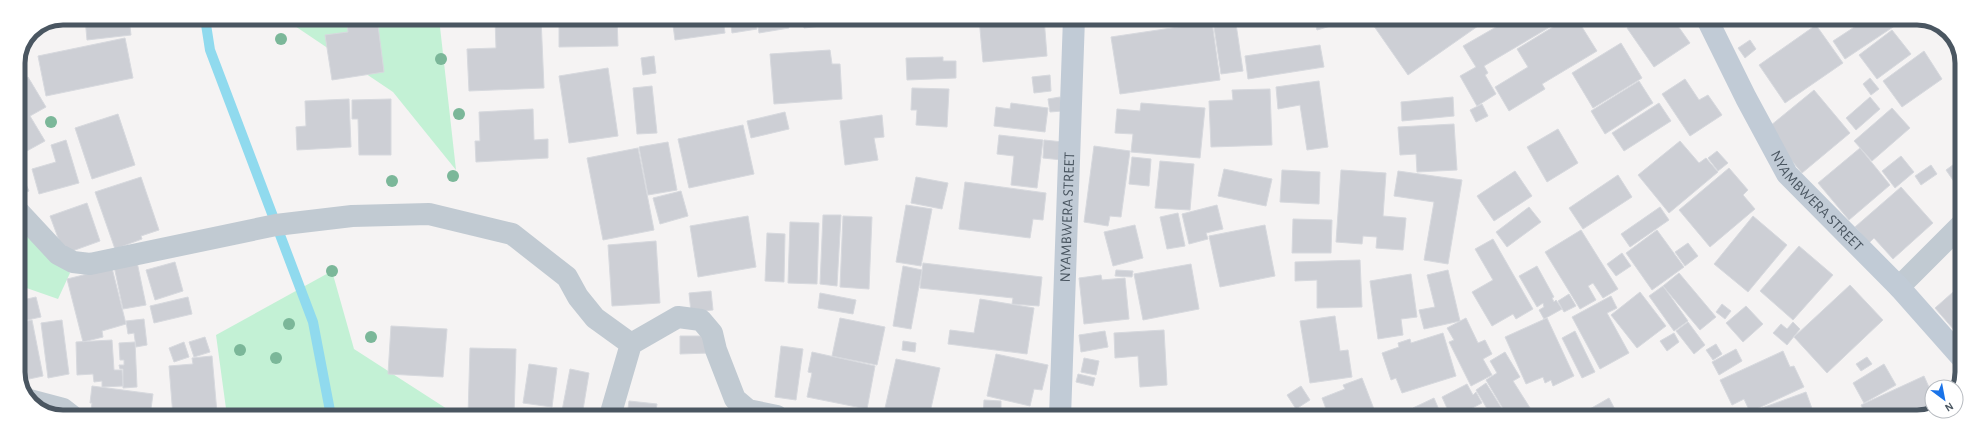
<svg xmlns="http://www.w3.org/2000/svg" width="1980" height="435" viewBox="0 0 1980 435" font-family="'Alegreya Sans',sans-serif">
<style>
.green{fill:#c3f1d5}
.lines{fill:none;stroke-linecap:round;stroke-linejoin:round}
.stream{stroke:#90daee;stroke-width:10}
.building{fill:#cdcfd5;stroke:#d7d9de}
.street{stroke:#c1cad2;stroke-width:22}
.secondary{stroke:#c1cbd6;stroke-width:22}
.tree{fill:#7bb799}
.labels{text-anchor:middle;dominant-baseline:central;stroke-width:3;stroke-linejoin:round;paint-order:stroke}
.street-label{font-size:15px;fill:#4a5661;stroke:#fff}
.rim{fill:none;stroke:#4a5661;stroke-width:5}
</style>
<rect width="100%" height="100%" fill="#f5f3f3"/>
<path class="green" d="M 283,18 L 439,18 L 456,170 L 393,92 Z
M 18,213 L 22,213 L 70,273 L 58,299 L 18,285 Z
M 332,271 L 354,349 L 458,416 L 227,416 L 216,335 Z"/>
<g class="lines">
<path class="stream" d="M 205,18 L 210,50 L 313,322 L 331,416"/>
</g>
<path class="building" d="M 85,18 L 129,18 L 131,35 L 87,40 Z
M 370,18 L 377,18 L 384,72 L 332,80 L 325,35 L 348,32 L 347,21 Z
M 495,18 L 541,18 L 544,88 L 469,91 L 467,49 L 496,48 Z
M 559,18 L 617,18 L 618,46 L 559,47 Z
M 672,18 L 723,18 L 725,33 L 675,40 Z
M 730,18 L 755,18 L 757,29 L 732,33 Z
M 757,18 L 787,18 L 789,28 L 759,33 Z
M 803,18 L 838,18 L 838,24 L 804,28 Z
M 979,18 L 1044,18 L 1047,56 L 983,62 Z
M 1314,19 L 1343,19 L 1344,22 L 1317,30 Z
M 1369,19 L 1488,19 L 1408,75 Z
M 1510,19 L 1559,19 L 1560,21 L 1484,66 L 1488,73 L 1485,75 L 1496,94 L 1477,106 L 1460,76 L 1476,67 L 1463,46 Z
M 1566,19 L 1577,19 L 1597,51 L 1542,84 L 1545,89 L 1509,111 L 1495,87 L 1528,67 L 1517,49 Z
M 1641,19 L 1673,19 L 1690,43 L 1654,67 L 1627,28 Z
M 1814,19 L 1831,19 L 1821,27 Z
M 1855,19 L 1905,19 L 1845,59 L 1833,41 L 1859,24 Z
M 1212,22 L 1220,80 L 1120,94 L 1111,37 Z
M 1236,24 L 1243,71 L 1221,74 L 1214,27 Z
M 1816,25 L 1843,63 L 1785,103 L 1759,65 Z
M 1892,30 L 1911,54 L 1877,79 L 1859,55 Z
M 1944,30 L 1951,33 L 1956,45 Z
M 125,38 L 133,78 L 46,96 L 38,56 Z
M 1750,40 L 1756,49 L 1745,58 L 1738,48 Z
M 1621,43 L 1642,78 L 1593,108 L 1572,73 Z
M 1320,45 L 1324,67 L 1248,79 L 1245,56 Z
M 830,50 L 832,64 L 840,64 L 842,99 L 774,104 L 770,54 Z
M 1924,51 L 1942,79 L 1902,107 L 1883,81 Z
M 654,56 L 656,73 L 643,75 L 641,58 Z
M 943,57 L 943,61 L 956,61 L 956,78 L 907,80 L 906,58 Z
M 608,68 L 618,136 L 569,143 L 559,76 Z
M 1050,75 L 1051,91 L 1034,93 L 1032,77 Z
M 28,77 L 46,107 L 30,116 L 45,141 L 25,152 L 23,150 L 18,153 L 18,82 Z
M 1870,78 L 1879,89 L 1871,95 L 1863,84 Z
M 1685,79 L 1699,100 L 1708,95 L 1722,115 L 1690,136 L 1662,94 Z
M 1319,81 L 1328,147 L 1307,150 L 1300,105 L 1278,109 L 1276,87 Z
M 1639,81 L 1653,103 L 1605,134 L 1591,111 Z
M 652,86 L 657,133 L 637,134 L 633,88 Z
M 912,88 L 949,89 L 947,127 L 916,125 L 917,110 L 911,110 Z
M 1270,89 L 1272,145 L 1211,147 L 1209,101 L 1233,100 L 1232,90 Z
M 1814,90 L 1850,133 L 1802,173 L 1772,137 L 1770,126 Z
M 1060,97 L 1062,111 L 1050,112 L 1048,99 Z
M 1453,97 L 1454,116 L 1402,121 L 1401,102 Z
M 1870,97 L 1880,109 L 1856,130 L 1846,118 Z
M 349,99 L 351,147 L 297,150 L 296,127 L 306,126 L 305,101 Z
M 391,99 L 391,155 L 359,155 L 358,119 L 352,119 L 352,100 Z
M 1011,103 L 1048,108 L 1045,132 L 994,126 L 996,107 L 1010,109 Z
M 1141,103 L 1205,108 L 1200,158 L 1131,152 L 1133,134 L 1115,133 L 1117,109 L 1140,111 Z
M 1659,103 L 1671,121 L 1624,151 L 1612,133 Z
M 1482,104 L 1488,116 L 1476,122 L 1470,110 Z
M 1892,108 L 1910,128 L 1872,161 L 1854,141 Z
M 533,109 L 534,140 L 548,139 L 548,158 L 476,162 L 475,141 L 480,141 L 479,112 Z
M 785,112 L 789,129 L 751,138 L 747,121 Z
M 118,114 L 135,165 L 92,179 L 75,128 Z
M 882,115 L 884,137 L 874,138 L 878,160 L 845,165 L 840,121 Z
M 1454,124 L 1457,170 L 1417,172 L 1416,154 L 1400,155 L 1398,127 Z
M 743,125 L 754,174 L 689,188 L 678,139 Z
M 1558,129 L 1578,163 L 1547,182 L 1527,147 Z
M 999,135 L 1043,140 L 1037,188 L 1011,185 L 1014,156 L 997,154 Z
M 66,140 L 79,183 L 39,194 L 32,169 L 56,162 L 51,145 Z
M 1044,140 L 1063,142 L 1062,160 L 1043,158 Z
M 1680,141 L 1699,163 L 1706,158 L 1718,172 L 1669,213 L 1638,175 Z
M 668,142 L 677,190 L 648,195 L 639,147 Z
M 1094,146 L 1130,151 L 1121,217 L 1110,216 L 1108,226 L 1084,222 Z
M 638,148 L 654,230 L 603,240 L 587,158 Z
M 1860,148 L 1890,185 L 1849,220 L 1818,183 Z
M 1717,151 L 1728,163 L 1718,171 L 1708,158 Z
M 1901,156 L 1914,172 L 1895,188 L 1882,171 Z
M 1132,157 L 1151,159 L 1149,186 L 1129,184 Z
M 1961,159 L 1961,184 L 1957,186 L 1946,170 Z
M 1160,161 L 1194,164 L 1190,210 L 1155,208 Z
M 1931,165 L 1937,174 L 1921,185 L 1915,176 Z
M 18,166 L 29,191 L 18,196 Z
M 1729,168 L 1748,190 L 1743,195 L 1755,209 L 1710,247 L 1679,210 Z
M 1224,169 L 1272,179 L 1266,206 L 1218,196 Z
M 1282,170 L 1320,172 L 1319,204 L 1280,202 Z
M 1341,170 L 1386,173 L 1383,216 L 1406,218 L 1403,250 L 1376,248 L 1377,237 L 1363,236 L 1362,244 L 1336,242 Z
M 1398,171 L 1462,180 L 1448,264 L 1424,260 L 1434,202 L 1394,196 Z
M 1515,171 L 1532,196 L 1494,221 L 1477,196 Z
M 1618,175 L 1632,197 L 1583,229 L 1569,208 Z
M 141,177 L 159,230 L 141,236 L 142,239 L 115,249 L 95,192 Z
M 916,177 L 948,183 L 942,209 L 911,203 Z
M 965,182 L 1046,193 L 1043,220 L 1033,219 L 1030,238 L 959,229 Z
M 1901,187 L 1933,223 L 1893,259 L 1874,238 L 1869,243 L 1855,227 Z
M 681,191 L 688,216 L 660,224 L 653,198 Z
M 87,203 L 100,241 L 64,254 L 50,216 Z
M 906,205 L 932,209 L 921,266 L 896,262 Z
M 1217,205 L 1223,229 L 1206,233 L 1208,239 L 1189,244 L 1182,214 Z
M 1529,207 L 1541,222 L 1507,247 L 1496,232 Z
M 1660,207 L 1669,220 L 1630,247 L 1621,234 Z
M 1178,213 L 1185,246 L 1167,249 L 1160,217 Z
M 823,215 L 841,215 L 837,286 L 820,284 Z
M 748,216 L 756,267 L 698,277 L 690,226 Z
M 843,216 L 872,217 L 869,289 L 840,287 Z
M 1753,216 L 1787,245 L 1748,292 L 1714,264 Z
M 1293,219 L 1332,220 L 1331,253 L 1292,253 Z
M 790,222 L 819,223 L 817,284 L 788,283 Z
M 1135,225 L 1143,258 L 1113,266 L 1104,232 Z
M 1265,225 L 1275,276 L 1220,287 L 1209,236 Z
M 1581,230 L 1618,289 L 1603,298 L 1593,283 L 1588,286 L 1596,300 L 1580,309 L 1545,252 Z
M 1657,230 L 1684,267 L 1652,290 L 1626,253 Z
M 767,233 L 785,234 L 784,282 L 765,281 Z
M 1493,239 L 1533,309 L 1516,319 L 1513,314 L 1492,326 L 1472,292 L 1493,280 L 1475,249 Z
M 656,241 L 660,303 L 612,306 L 608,245 Z
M 1688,243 L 1698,256 L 1685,266 L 1675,252 Z
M 1799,246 L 1833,275 L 1793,320 L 1760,291 Z
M 1622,253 L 1631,266 L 1616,276 L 1607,264 Z
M 1360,260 L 1362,307 L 1317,308 L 1317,280 L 1295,281 L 1295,262 Z
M 137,262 L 146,305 L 123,309 L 114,266 Z
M 175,262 L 183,291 L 155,300 L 146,270 Z
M 923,263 L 1042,277 L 1039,306 L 1012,304 L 1013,298 L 920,288 Z
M 1191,264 L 1199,309 L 1143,320 L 1134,274 Z
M 903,266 L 922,270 L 911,329 L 893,326 Z
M 1537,266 L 1554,297 L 1552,298 L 1554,302 L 1556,300 L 1562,309 L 1544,319 L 1539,310 L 1544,307 L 1543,303 L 1537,307 L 1519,276 Z
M 112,268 L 126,324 L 102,331 L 103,337 L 83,342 L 67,279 Z
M 1116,270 L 1133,271 L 1132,277 L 1115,276 Z
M 1448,270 L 1460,321 L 1424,329 L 1419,310 L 1435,307 L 1427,275 Z
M 1679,273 L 1716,317 L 1700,330 L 1663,286 Z
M 1411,274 L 1417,317 L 1401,319 L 1403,335 L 1378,339 L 1370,281 Z
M 1101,275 L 1102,280 L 1125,278 L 1129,319 L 1084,324 L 1079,278 Z
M 1850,285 L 1883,320 L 1827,373 L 1794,337 Z
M 1961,285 L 1961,338 L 1935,308 Z
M 1663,286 L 1688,321 L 1674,331 L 1649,296 Z
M 711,291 L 713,310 L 691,312 L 689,293 Z
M 1640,292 L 1666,326 L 1637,348 L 1611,315 Z
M 820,293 L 856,300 L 853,314 L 818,308 Z
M 1569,294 L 1576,306 L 1564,312 L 1558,301 Z
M 1611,296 L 1617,308 L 1607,313 L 1629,353 L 1600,369 L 1572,317 Z
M 36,297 L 41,317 L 18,322 L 18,301 Z
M 188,297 L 192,314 L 154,323 L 150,306 Z
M 980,299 L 1034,308 L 1027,354 L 948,344 L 950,330 L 974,333 Z
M 1722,304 L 1731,311 L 1725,319 L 1716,312 Z
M 1746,306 L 1763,324 L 1743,342 L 1726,323 Z
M 1335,316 L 1340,351 L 1348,350 L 1352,377 L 1310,383 L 1300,321 Z
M 840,318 L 885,327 L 877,365 L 832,356 Z
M 1466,318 L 1478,343 L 1485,340 L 1492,354 L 1483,359 L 1492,375 L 1471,386 L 1449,342 L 1454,340 L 1447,328 Z
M 1547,318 L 1574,376 L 1553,386 L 1551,380 L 1545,383 L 1543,377 L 1526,384 L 1505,337 Z
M 144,319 L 147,345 L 136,347 L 134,333 L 128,334 L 126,321 Z
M 32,320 L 43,376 L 20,381 L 18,377 L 18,323 Z
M 62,320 L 69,374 L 48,378 L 41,323 Z
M 1688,322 L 1705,345 L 1694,354 L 1676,331 Z
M 1793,322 L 1800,329 L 1787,345 L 1773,333 L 1781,324 L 1787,329 Z
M 391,326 L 447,329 L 443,377 L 388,374 Z
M 1164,330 L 1167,385 L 1140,387 L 1138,356 L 1115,358 L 1114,333 Z
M 1105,331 L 1108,347 L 1081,352 L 1079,335 Z
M 1575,331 L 1595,372 L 1582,378 L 1562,338 Z
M 1443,333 L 1456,376 L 1402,393 L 1396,378 L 1391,380 L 1382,353 L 1399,347 L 1398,343 L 1410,339 L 1411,343 Z
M 1674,333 L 1679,342 L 1667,351 L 1660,341 Z
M 680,336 L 708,336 L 709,353 L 680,354 Z
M 205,337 L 210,352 L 194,357 L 189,342 Z
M 112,340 L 114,370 L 122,370 L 123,386 L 102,387 L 102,381 L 94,382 L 93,374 L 77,375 L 76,342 Z
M 903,341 L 916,343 L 915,352 L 902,350 Z
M 135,342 L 137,387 L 123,388 L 123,369 L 120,369 L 119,365 L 124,365 L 124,360 L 120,360 L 119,343 Z
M 184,342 L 189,357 L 174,362 L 169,348 Z
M 1716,344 L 1722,354 L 1713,360 L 1706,350 Z
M 781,346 L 803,349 L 796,400 L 775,397 Z
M 470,348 L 516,349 L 514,416 L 468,416 Z
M 1736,349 L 1742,361 L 1719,375 L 1712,362 Z
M 1783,351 L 1790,367 L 1794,366 L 1804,387 L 1750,412 L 1744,399 L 1732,405 L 1720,380 Z
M 812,352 L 875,366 L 867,409 L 807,397 L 812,373 L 808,372 Z
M 1505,352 L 1520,377 L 1513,381 L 1532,411 L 1522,417 L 1508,417 L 1486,380 L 1497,373 L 1490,361 Z
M 996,354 L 1048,365 L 1042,390 L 1034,389 L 1030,406 L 987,396 Z
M 212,356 L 217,413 L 173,416 L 169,366 L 193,364 L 192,358 Z
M 1867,357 L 1872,364 L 1861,371 L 1856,364 Z
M 1084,358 L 1099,361 L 1096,375 L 1081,372 Z
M 896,359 L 940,368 L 929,417 L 883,417 Z
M 529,364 L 557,368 L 552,407 L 523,403 Z
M 1884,364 L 1896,385 L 1864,403 L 1853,383 Z
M 570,369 L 589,373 L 582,416 L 561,416 Z
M 1078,374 L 1095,378 L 1093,386 L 1076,382 Z
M 1924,376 L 1932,394 L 1933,411 L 1917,417 L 1867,417 L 1861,405 Z
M 1362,378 L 1377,417 L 1329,417 L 1322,398 L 1345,389 L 1343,385 Z
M 1486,383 L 1507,417 L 1492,417 L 1476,390 Z
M 1467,384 L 1473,395 L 1476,392 L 1482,403 L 1455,417 L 1451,417 L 1442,397 Z
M 92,386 L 153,394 L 150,416 L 90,416 L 92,403 L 90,403 Z
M 1301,386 L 1310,400 L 1296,409 L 1287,395 Z
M 1806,392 L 1815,417 L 1765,417 L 1762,408 Z
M 1434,398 L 1442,417 L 1417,417 L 1413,408 Z
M 1609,398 L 1619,417 L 1576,417 Z
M 984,400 L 1001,401 L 1001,409 L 1037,412 L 1037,417 L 983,417 Z
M 629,401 L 657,404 L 655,416 L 627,416 Z
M 558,411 L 558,416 L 526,416 L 526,412 Z
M 1758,411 L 1760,417 L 1741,417 Z
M 1169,412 L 1171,417 L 1157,417 Z"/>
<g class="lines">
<path class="street" d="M 18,211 L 58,254 L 73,262 L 90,264 L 276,225 L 352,216 L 429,214 L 512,234 L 567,277 L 578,297 L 595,318 L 631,344 L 678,317 L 701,320 L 712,333 L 716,350 L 735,399 L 748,410 L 777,416
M 1899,287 L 1961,225
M 29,400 L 63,409 L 72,416
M 610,416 L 631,344"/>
<g class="secondary">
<path id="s1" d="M 1707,19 L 1746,98 L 1787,174 L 1899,287 L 1961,357"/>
<path id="s2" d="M 1060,417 L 1074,18"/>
</g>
</g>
<g class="tree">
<circle cx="281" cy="39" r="6"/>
<circle cx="441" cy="59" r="6"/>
<circle cx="459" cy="114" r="6"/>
<circle cx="51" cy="122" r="6"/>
<circle cx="453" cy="176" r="6"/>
<circle cx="392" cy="181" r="6"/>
<circle cx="332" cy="271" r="6"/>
<circle cx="289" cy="324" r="6"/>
<circle cx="371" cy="337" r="6"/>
<circle cx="240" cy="350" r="6"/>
<circle cx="276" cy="358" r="6"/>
</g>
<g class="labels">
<g class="street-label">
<text stroke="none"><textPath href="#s1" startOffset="214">NYAMBWERA STREET</textPath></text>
<text stroke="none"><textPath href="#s2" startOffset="200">NYAMBWERA STREET</textPath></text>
</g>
</g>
<path d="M0 0H1980V435H0ZM63 25H1917A38 38 0 0 1 1955 63V372A38 38 0 0 1 1917 410H63A38 38 0 0 1 25 372V63A38 38 0 0 1 63 25Z" fill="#fff" fill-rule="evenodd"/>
<path class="rim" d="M63 25H1917A38 38 0 0 1 1955 63V372A38 38 0 0 1 1917 410H63A38 38 0 0 1 25 372V63A38 38 0 0 1 63 25Z"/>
<g transform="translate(1944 399) rotate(148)"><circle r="19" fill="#ffffff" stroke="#b7bbc0"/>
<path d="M0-3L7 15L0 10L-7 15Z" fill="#1a73e8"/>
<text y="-6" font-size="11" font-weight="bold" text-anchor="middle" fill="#4a5661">N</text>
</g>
</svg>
